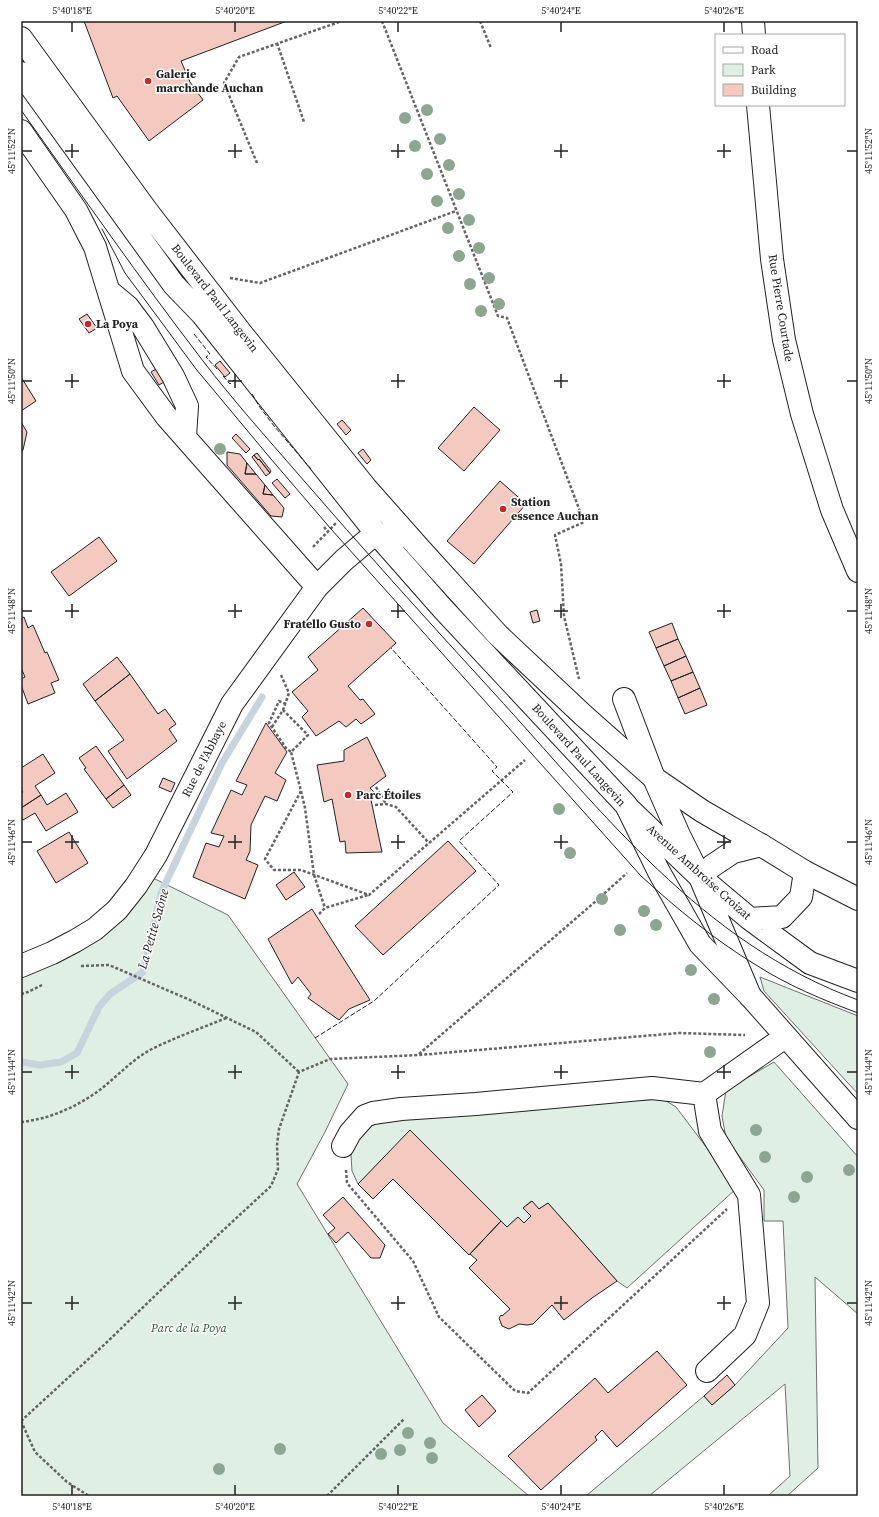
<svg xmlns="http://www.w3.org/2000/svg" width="879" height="1517" viewBox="0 0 879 1517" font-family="'Source Serif 4',serif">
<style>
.green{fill:#e0efe3;stroke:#6f6f6f}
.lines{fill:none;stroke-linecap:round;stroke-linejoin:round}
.stream{stroke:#c7d3dd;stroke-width:7}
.building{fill:#f3c9c0;stroke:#222}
.minor-casing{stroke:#222;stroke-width:24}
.major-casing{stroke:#222;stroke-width:24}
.path{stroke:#646464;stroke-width:2.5;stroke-dasharray:3 2;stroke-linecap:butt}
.minor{stroke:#fff;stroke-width:22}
.major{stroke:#fff;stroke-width:22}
.tram{stroke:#222;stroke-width:1}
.fence{stroke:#222;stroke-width:1;stroke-dasharray:5 2;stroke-linecap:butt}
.tree{fill:#8da692}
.ticks{fill:none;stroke:#222;stroke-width:1.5}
.poi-dot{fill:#c62828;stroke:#fff;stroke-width:1.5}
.labels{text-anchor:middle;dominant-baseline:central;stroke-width:3;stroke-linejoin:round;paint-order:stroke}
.poi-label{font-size:12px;font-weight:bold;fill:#222;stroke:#fff;text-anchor:start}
.street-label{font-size:12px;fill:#222;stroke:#fff}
.park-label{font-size:12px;font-style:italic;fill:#2f5e38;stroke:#fff}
.water-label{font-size:13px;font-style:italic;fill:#222;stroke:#fff}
.neatline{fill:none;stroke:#222;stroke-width:1.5}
.ticks-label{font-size:10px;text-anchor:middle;fill:#222}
</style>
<rect width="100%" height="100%" fill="#fff"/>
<path class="green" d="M 151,877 L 228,915 L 348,1084 L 325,1132 L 297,1184 L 443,1423 L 529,1496 L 21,1496 L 21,978 L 82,948 Z
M 760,977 L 858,1016 L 858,1094 L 764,991 Z
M 774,1062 L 858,1157 L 858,1314 L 815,1277 L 818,1468 L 787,1496 L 768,1496 L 790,1476 L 785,1384 L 649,1496 L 586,1496 L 704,1396 L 712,1405 L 735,1385 L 788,1328 L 783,1221 L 764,1221 L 764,1190 L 726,1138 L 722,1116 L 726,1090 Z
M 663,1099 L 676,1107 L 737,1188 L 627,1288 L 617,1281 L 548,1203 L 539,1209 L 531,1201 L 523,1208 L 531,1216 L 524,1223 L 518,1217 L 507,1227 L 411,1131 L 358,1184 L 352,1171 L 351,1155 L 354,1142 L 364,1130 L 384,1117 L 412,1113 Z"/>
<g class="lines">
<path class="stream" d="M 21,1062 L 40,1065 L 61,1062 L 77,1053 L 99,1007 L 110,994 L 143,972 L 161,893 L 222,763 L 262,697"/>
</g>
<path class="building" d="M 84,21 L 287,21 L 181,61 L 190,82 L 203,100 L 149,141 L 117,96 L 113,98 Z
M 87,314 L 97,328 L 89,333 L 79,319 Z
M 220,361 L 230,373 L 225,377 L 215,365 Z
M 156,369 L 164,382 L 159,385 L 151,372 Z
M 21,377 L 36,401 L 21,411 Z
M 474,407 L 500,430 L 464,471 L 438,448 Z
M 342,420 L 351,430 L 346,435 L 337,424 Z
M 21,422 L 27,432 L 23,450 L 21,451 Z
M 236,434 L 250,449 L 246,453 L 232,438 Z
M 363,449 L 371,460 L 367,464 L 358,453 Z
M 227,452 L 240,454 L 247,463 L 245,474 L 256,474 L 265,485 L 263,494 L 273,495 L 284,508 L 282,517 L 271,516 L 227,465 Z
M 257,453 L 271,471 L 270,473 L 259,459 L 258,460 L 254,455 Z
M 254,455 L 258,460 L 259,459 L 270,473 L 266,476 L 252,457 Z
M 247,463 L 256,474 L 245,474 Z
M 277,479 L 290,494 L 285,498 L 272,483 Z
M 500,481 L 526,504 L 474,564 L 447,541 Z
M 265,485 L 273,495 L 263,494 Z
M 99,537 L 117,561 L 69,596 L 51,572 Z
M 363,608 L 396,643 L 348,686 L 360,700 L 363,699 L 375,714 L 361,724 L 356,719 L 346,727 L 339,721 L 316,736 L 302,717 L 308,711 L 292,692 L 318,670 L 308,657 Z
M 537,610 L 540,621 L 533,623 L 530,612 Z
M 24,617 L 28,628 L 33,625 L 45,653 L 47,652 L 59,680 L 51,683 L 55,693 L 28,704 L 21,685 L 21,679 L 25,677 L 21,668 L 21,619 Z
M 672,623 L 678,639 L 656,648 L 649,632 Z
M 678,639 L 686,656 L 664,666 L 656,648 Z
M 686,656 L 693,672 L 671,681 L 664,666 Z
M 117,657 L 130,674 L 95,701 L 83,684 Z
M 693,672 L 700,688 L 678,698 L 671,681 Z
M 130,674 L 158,714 L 165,709 L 176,724 L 169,729 L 177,741 L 127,779 L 108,751 L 124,740 L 95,701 Z
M 700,688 L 707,705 L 685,714 L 678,698 Z
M 266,723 L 287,752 L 275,773 L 286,780 L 277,801 L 265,796 L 251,825 L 250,851 L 246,860 L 258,865 L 245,899 L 193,877 L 206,843 L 219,847 L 224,836 L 211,833 L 231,790 L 242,795 L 247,785 L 236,781 Z
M 367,737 L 386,776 L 370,788 L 374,792 L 374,797 L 371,800 L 382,852 L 346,853 L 345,841 L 340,842 L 332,799 L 324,802 L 317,765 L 344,761 L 344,750 Z
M 96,746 L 124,785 L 106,799 L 84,769 L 86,768 L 79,758 Z
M 43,754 L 55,773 L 35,786 L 41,795 L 21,808 L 21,793 L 23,792 L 21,790 L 21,768 Z
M 163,778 L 175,783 L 171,792 L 159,787 Z
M 124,785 L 131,795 L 113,808 L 106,799 Z
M 66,793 L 78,812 L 46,831 L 35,813 L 23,820 L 21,817 L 21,808 L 41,795 L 47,805 Z
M 69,832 L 88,863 L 56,883 L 37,851 Z
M 448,841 L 476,871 L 383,955 L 355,926 Z
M 294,872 L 305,887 L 286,900 L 276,885 Z
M 312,909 L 370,1000 L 349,1009 L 339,1020 L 308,998 L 311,994 L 298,977 L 292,984 L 268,939 Z
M 410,1130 L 501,1221 L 469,1255 L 393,1179 L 373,1199 L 358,1184 Z
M 343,1197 L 385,1245 L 380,1258 L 371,1258 L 348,1232 L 336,1243 L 328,1234 L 335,1228 L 323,1215 Z
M 532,1201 L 539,1209 L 548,1203 L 617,1281 L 592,1298 L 564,1320 L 552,1305 L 533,1324 L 527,1325 L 519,1324 L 509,1329 L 502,1326 L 499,1318 L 501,1315 L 502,1316 L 510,1309 L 469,1268 L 477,1260 L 470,1254 L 501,1221 L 507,1227 L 518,1217 L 524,1223 L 531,1216 L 523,1208 Z
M 657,1351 L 687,1385 L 617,1447 L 602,1430 L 595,1437 L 597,1440 L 541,1490 L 508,1456 L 595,1378 L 608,1393 Z
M 727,1375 L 735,1385 L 712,1405 L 704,1396 Z
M 482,1395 L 496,1411 L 479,1427 L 465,1410 Z"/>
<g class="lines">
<g class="minor-casing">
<path id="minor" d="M 753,21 L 754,35
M 758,105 L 772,259 L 784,340 L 802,414 L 832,510 L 858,571
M 21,131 L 76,210 L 95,247 L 133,371 L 166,416 L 317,587
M 110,292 L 128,307 L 143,327 L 173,376 L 187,406 L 185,437
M 624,699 L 654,778 L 679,835 L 700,877 L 750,996
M 628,808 L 700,877 L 750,919 L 810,963 L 858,981
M 700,877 L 712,866 L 733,852 L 761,845
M 750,919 L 782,917 L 801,897 L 805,872
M 21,966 L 52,953 L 75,941 L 95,929 L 117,910 L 136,886 L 156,855 L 232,704 L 317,587 L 344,560 L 376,533 L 395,540
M 343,1146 L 350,1133 L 365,1116 L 373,1113 L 401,1109 L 476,1104 L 652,1088 L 704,1094
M 707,1371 L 745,1335 L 758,1303 L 749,1195 L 710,1131 L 704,1094 L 785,1037"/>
</g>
<g class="major-casing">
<path id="major" d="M 21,38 L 147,211 L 242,334 L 366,488 L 420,549 L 498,635 L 583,715 L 654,778 L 702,811 L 761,845 L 805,872 L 858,899
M 21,73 L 174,285 L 202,314 L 376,533 L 443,609 L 626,805 L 659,872 L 700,944 L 751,997 L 858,1118"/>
</g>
<path class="path" d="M 382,21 L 498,316 L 507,318 L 584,522 L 555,535 L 561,564 L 564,616 L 579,679
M 480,21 L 491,48
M 277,43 L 304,122
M 257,163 L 224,83 L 239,57 L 342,21
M 230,278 L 260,283 L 456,211
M 324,527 L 328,532
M 313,547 L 337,522
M 281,675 L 289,693 L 283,710
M 286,704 L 279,701 L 269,723 L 286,748 L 291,752
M 272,727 L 283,710 L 308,735 L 291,752 L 301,791 L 265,859 L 274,870 L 301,870 L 369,895 L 525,760
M 376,787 L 386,804
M 301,791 L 305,808 L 314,875 L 325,908
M 375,805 L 386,804 L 396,807 L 429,843
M 319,914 L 325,908 L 368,895
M 81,966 L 109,965 L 190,1000 L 256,1032 L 299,1072
M 21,994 L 28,992 L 42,985
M 419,1054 L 596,901 L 627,873
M 21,1122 C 49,1119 74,1108 97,1092 C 116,1078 131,1060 152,1049 C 176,1037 202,1028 226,1018
M 346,1170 L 347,1183 L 413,1261 L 439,1317 L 515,1391 L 528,1393 L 727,1209
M 21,1421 L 106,1343 L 218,1235 L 271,1186 L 278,1169 L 277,1145 L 279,1129 L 299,1072 L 330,1059 L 419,1055 L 679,1033 L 745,1035
M 21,1421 L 35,1452 L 67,1482 L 89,1496
M 327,1496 L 404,1419"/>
<use href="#minor" class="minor"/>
<use href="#major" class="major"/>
<path class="tram" d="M 21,110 C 81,194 140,279 203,361 C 233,400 266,437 299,475 C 362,548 427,620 493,692 C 603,812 700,942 858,1000
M 102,229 L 125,273 L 148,304 L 196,369 L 271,459 L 331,529 L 641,876 C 677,909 715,940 756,965 C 787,985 823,1000 858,1013"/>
<path class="fence" d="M 194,334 L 210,354 L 206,357 L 218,370
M 223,376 L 230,384 L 234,380
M 252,394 L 259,406 L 274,426 L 311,469
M 315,1038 L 374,1001 L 499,885 L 459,841 L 513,792 L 492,771 L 497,767 L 391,648"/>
</g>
<g class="tree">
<circle cx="427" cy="110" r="6"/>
<circle cx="405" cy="118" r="6"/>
<circle cx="440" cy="139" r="6"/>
<circle cx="415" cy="146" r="6"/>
<circle cx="449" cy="165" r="6"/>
<circle cx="427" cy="174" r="6"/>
<circle cx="459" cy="194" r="6"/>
<circle cx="437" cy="201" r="6"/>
<circle cx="469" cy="220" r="6"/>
<circle cx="448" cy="228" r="6"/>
<circle cx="479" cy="248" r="6"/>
<circle cx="459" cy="256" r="6"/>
<circle cx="489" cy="278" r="6"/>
<circle cx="470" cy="284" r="6"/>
<circle cx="499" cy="304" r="6"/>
<circle cx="481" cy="311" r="6"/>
<circle cx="220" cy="449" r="6"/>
<circle cx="559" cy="809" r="6"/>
<circle cx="570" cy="853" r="6"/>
<circle cx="602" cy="899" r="6"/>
<circle cx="644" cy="911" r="6"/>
<circle cx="656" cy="925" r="6"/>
<circle cx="620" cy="930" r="6"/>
<circle cx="691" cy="970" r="6"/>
<circle cx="714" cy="999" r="6"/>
<circle cx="710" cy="1052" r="6"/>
<circle cx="756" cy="1130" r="6"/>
<circle cx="765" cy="1157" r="6"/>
<circle cx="849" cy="1170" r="6"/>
<circle cx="807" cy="1177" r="6"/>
<circle cx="794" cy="1197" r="6"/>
<circle cx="408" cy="1433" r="6"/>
<circle cx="430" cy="1443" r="6"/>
<circle cx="280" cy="1449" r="6"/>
<circle cx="400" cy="1450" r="6"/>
<circle cx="381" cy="1454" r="6"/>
<circle cx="432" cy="1458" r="6"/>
<circle cx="219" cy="1469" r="6"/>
</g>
<path class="ticks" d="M 72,22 L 72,32M 235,22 L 235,32M 398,22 L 398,32M 561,22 L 561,32M 724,22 L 724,32M 72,144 L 72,158M 235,144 L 235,158M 398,144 L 398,158M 561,144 L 561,158M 724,144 L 724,158M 22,151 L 32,151M 65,151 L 79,151M 228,151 L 242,151M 391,151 L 405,151M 554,151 L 568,151M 717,151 L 731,151M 847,151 L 857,151M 72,374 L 72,388M 235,374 L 235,388M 398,374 L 398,388M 561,374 L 561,388M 724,374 L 724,388M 22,381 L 32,381M 65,381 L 79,381M 228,381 L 242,381M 391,381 L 405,381M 554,381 L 568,381M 717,381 L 731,381M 847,381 L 857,381M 72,604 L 72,618M 235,604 L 235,618M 398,604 L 398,618M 561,604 L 561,618M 724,604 L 724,618M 22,611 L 32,611M 65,611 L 79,611M 228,611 L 242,611M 391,611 L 405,611M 554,611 L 568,611M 717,611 L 731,611M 847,611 L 857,611M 72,835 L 72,849M 235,835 L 235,849M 398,835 L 398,849M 561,835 L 561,849M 724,835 L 724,849M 22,842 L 32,842M 65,842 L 79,842M 228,842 L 242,842M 391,842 L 405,842M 554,842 L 568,842M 717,842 L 731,842M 847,842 L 857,842M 72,1065 L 72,1079M 235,1065 L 235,1079M 398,1065 L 398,1079M 561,1065 L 561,1079M 724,1065 L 724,1079M 22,1072 L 32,1072M 65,1072 L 79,1072M 228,1072 L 242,1072M 391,1072 L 405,1072M 554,1072 L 568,1072M 717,1072 L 731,1072M 847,1072 L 857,1072M 72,1296 L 72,1310M 235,1296 L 235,1310M 398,1296 L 398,1310M 561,1296 L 561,1310M 724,1296 L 724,1310M 22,1303 L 32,1303M 65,1303 L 79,1303M 228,1303 L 242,1303M 391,1303 L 405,1303M 554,1303 L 568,1303M 717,1303 L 731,1303M 847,1303 L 857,1303M 72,1485 L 72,1495M 235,1485 L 235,1495M 398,1485 L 398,1495M 561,1485 L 561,1495M 724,1485 L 724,1495"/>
<g class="poi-dot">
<circle cx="148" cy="81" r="4"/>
<circle cx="88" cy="324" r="4"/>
<circle cx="503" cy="509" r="4"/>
<circle cx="369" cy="624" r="4"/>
<circle cx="348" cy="795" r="4"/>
</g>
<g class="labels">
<g class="poi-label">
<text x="156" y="74">Galerie<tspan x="156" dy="14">marchande Auchan</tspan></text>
<text x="96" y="324">La Poya</text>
<text x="511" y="502">Station<tspan x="511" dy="14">essence Auchan</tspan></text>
<text x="361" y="624" text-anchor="end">Fratello Gusto</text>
<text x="356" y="795">Parc Étoiles</text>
</g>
<g class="street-label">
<text transform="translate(215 298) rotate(52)">Boulevard Paul Langevin</text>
<text transform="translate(781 308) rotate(81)">Rue Pierre Courtade</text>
<text transform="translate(579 755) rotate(48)">Boulevard Paul Langevin</text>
<text transform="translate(204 759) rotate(-63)">Rue de l'Abbaye</text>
<text transform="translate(699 872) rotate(42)">Avenue Ambroise Croizat</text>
</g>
<g class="park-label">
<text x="189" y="1328">Parc de la Poya</text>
</g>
<g class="water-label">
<text transform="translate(153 929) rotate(-74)">La Petite Saône</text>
</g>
</g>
<rect width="879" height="1517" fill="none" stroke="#ffffff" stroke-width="44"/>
<rect x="715" y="34" width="130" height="72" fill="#ffffff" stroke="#a7a7a7"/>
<rect x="723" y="47" width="20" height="6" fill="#ffffff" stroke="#a7a7a7"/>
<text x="751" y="54" font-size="12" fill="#222222">Road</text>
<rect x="723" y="64" width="20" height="12" fill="#e0efe3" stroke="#a7a7a7"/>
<text x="751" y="74" font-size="12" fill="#222222">Park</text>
<rect x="723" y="84" width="20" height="12" fill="#f3c9c0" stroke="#a7a7a7"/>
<text x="751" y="94" font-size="12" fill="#222222">Building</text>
<rect x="22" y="22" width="835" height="1473" class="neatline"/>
<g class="ticks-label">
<text x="72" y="14">5°40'18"E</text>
<text x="235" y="14">5°40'20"E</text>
<text x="398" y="14">5°40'22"E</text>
<text x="561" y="14">5°40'24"E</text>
<text x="724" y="14">5°40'26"E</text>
<text transform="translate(11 151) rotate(-90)" y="4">45°11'52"N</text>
<text transform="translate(868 151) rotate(-90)" y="4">45°11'52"N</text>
<text transform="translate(11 381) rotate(-90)" y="4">45°11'50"N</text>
<text transform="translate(868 381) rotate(-90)" y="4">45°11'50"N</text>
<text transform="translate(11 611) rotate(-90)" y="4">45°11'48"N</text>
<text transform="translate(868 611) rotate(-90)" y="4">45°11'48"N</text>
<text transform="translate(11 842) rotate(-90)" y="4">45°11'46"N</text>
<text transform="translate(868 842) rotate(-90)" y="4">45°11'46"N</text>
<text transform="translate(11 1072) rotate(-90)" y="4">45°11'44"N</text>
<text transform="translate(868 1072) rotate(-90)" y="4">45°11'44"N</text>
<text transform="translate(11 1303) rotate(-90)" y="4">45°11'42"N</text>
<text transform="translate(868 1303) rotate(-90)" y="4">45°11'42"N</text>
<text x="72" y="1510">5°40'18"E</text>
<text x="235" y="1510">5°40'20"E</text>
<text x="398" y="1510">5°40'22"E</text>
<text x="561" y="1510">5°40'24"E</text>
<text x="724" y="1510">5°40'26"E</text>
</g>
</svg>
